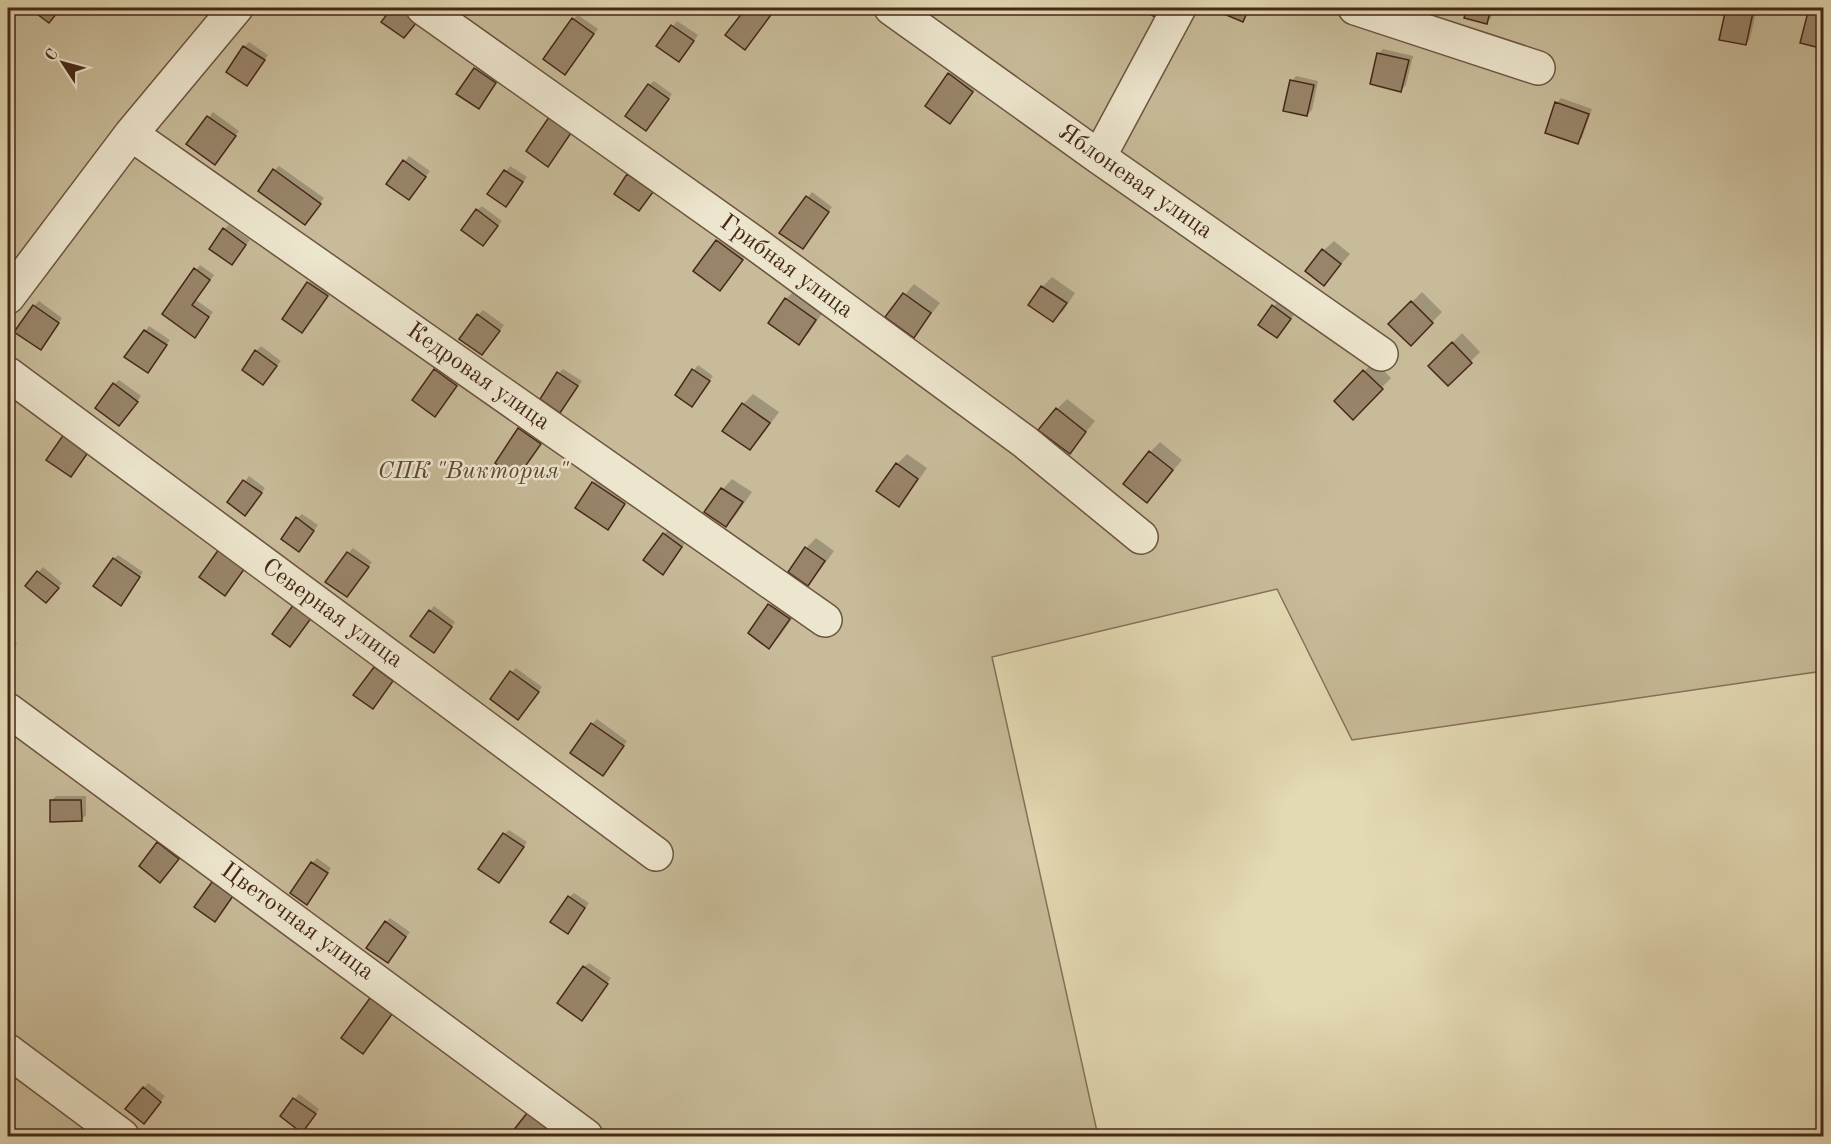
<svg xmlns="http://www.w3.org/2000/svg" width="1831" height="1144" viewBox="0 0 1831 1144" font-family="'Old Standard TT',serif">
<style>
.green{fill:#c8bb99;stroke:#877158;stroke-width:1.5}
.shadow{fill:#0003}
.building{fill:#988469;stroke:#462718;stroke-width:1.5}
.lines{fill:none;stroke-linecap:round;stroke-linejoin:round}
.minor-casing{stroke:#6d543f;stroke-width:36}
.minor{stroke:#ede6ce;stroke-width:33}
.labels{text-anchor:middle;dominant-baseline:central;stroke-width:5;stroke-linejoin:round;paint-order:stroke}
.street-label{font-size:24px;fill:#462718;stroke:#ede6ce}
.park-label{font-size:24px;font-style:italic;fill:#604532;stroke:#ede6ce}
</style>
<rect width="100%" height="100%" fill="#e3d9b3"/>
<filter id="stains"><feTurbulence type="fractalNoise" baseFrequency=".00333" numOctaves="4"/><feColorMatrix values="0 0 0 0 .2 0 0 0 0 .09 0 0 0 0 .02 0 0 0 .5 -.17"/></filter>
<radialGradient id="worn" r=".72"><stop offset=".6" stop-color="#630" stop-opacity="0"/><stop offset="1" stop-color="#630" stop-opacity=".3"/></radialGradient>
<path class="green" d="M 8,8 L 1823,8 L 1823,671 L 1352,740 L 1277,589 L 992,657 L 1098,1136 L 8,1136 Z"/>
<path class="shadow" d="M 394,8 L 409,8 L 421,16 L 383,21 Z
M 1220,8 L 1250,8 L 1242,20 L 1219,10 Z
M 1469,8 L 1494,8 L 1491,18 L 1486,23 L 1466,17 Z
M 1727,8 L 1757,8 L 1750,39 L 1746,44 L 1721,39 Z
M 1811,8 L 1824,8 L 1824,48 L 1802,42 Z
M 578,15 L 598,29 L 565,73 L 573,19 Z
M 677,21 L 698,35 L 684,56 L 659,46 Z
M 249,42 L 268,55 L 247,84 L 244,47 Z
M 1383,49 L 1413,56 L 1406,85 L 1401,90 L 1372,83 L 1379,53 Z
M 479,64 L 500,78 L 483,102 L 475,69 Z
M 954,70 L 977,87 L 954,117 L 949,74 Z
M 1296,76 L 1318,81 L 1312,110 L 1307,115 L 1292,81 Z
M 654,81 L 672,94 L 650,124 L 649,85 Z
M 1561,98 L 1592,109 L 1582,138 L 1577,143 L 1557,103 Z
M 213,112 L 239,131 L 215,163 L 188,144 Z
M 409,156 L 430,171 L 413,194 L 388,184 Z
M 279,166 L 324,198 L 309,219 L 275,170 Z
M 510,166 L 527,177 L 506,205 L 490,194 Z
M 633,170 L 656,187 L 639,210 L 628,175 Z
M 812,192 L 832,207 L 807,243 L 781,232 Z
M 482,206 L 502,221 L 483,244 L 477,210 Z
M 229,225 L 250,240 L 236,258 L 224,229 Z
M 722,237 L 746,255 L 724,284 L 717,241 Z
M 1334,241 L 1350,254 L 1324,284 L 1324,250 Z
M 200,265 L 214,275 L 196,300 L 213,312 L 199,331 L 164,314 Z
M 1052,277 L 1075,293 L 1063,311 L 1053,320 L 1030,304 L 1042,287 Z
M 313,279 L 331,291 L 302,331 L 308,283 Z
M 914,284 L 940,303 L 914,336 L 887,316 Z
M 796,289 L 825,309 L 809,333 L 799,343 L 786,299 Z
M 1422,292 L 1442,312 L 1411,344 L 1390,324 Z
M 1284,296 L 1300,308 L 1276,336 L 1274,306 Z
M 39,301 L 62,318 L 45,344 L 34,306 Z
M 483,310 L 504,325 L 482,354 L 478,315 Z
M 149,326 L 170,340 L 152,366 L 126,357 Z
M 1462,333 L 1480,352 L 1448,384 L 1430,366 Z
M 261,346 L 281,361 L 263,383 L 256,351 Z
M 1374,361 L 1391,378 L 1353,417 L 1336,401 Z
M 440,365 L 461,381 L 435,415 L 435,370 Z
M 698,365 L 713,376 L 692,405 L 694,370 Z
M 563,369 L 582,381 L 560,411 L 559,373 Z
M 119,380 L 141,396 L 124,420 L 114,384 Z
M 753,394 L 779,412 L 760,438 L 750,448 L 743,404 Z
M 1067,399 L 1095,421 L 1069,452 L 1057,409 Z
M 524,425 L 544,438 L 521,472 L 519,429 Z
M 1160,442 L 1182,460 L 1147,501 L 1150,452 Z
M 907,454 L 927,468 L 908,495 L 898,505 L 897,464 Z
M 249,476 L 265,488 L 250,509 L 229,502 Z
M 597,478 L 628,498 L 612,523 L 593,483 Z
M 732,479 L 752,492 L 736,515 L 726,525 L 707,511 L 723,489 Z
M 302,514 L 318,525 L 304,545 L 297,518 Z
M 669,529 L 686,542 L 667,568 L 664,534 Z
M 816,538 L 834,551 L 817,574 L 807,584 L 806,548 Z
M 353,548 L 372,562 L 351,590 L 348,553 Z
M 118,555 L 143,572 L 121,604 L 114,559 Z
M 43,567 L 62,583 L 51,597 L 27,586 Z
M 780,595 L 799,609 L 779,637 L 769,647 L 770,605 Z
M 434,606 L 455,622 L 438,646 L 430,611 Z
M 8,635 L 17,643 L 8,656 Z
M 380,663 L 397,675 L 377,703 L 355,695 Z
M 516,668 L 542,687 L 522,714 L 512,672 Z
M 597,719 L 627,741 L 607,769 L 592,724 Z
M 8,741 L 12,744 L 8,750 Z
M 56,796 L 86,796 L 86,815 L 81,820 L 51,801 Z
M 509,830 L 527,842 L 503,877 L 504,834 Z
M 163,839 L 182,854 L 165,877 L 159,843 Z
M 317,858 L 331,868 L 311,898 L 312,863 Z
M 574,893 L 589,903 L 568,932 L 569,897 Z
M 390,918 L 410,932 L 392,957 L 386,922 Z
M 589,963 L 611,978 L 586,1015 L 584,967 Z
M 148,1083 L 165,1096 L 148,1118 L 144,1088 Z
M 299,1094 L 319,1109 L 307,1126 L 282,1116 Z
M 528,1114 L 569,1136 L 511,1136 Z"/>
<path class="building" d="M 29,8 L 61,8 L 49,23 Z
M 392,8 L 398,8 L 417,22 L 404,38 L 381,22 Z
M 746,8 L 776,8 L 745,50 L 725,35 Z
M 1139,8 L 1161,8 L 1155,17 Z
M 1218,8 L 1249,8 L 1243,22 L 1217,11 Z
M 1467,8 L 1491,8 L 1487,24 L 1464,18 Z
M 1726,8 L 1754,8 L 1746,45 L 1719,40 Z
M 1809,8 L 1824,11 L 1824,49 L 1800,43 Z
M 572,18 L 594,34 L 565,75 L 543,59 Z
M 671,25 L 694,41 L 679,62 L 656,46 Z
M 243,46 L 265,60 L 247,86 L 226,72 Z
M 1377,53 L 1409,60 L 1401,92 L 1370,84 Z
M 474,68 L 496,83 L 479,109 L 456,94 Z
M 948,73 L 973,92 L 950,124 L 925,106 Z
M 1290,80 L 1314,85 L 1307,116 L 1283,111 Z
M 648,84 L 669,99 L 646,131 L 625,116 Z
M 1555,102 L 1589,114 L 1578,144 L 1545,133 Z
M 207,116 L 236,136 L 215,165 L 186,144 Z
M 549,117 L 571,133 L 548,167 L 526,151 Z
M 403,160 L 426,177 L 409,200 L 386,184 Z
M 273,169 L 321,204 L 305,225 L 258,191 Z
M 504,170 L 523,182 L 506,207 L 487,194 Z
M 627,174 L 653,192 L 639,211 L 614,194 Z
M 806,196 L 829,212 L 803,249 L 779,233 Z
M 476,209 L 498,226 L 483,246 L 461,230 Z
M 223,228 L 246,245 L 232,265 L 209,249 Z
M 716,240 L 743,260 L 720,291 L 693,271 Z
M 1322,249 L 1341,264 L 1324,286 L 1305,271 Z
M 194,268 L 210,280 L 192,305 L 209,317 L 195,338 L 162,314 Z
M 307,282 L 328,296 L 302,333 L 282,319 Z
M 1041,286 L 1067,303 L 1053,322 L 1028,305 Z
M 903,293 L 931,313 L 914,338 L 885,317 Z
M 785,298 L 816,320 L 799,345 L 768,323 Z
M 1411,301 L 1433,323 L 1411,346 L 1388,324 Z
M 33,305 L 59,323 L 41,350 L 14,332 Z
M 1272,305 L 1291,319 L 1277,338 L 1258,325 Z
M 477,314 L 500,331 L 482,355 L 459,339 Z
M 144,330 L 167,345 L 148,373 L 124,357 Z
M 1452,342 L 1472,363 L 1448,386 L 1428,366 Z
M 255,350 L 277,366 L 263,385 L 242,370 Z
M 434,369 L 457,386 L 435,417 L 412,400 Z
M 692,369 L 710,381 L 692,407 L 675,395 Z
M 1363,370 L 1383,389 L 1353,420 L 1334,401 Z
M 557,372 L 578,386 L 560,413 L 540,399 Z
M 113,383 L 138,402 L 119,426 L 95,408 Z
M 742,403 L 770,423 L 750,450 L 722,431 Z
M 1056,408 L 1086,432 L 1070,454 L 1038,430 Z
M 518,428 L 541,444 L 517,478 L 495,463 Z
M 64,434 L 89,451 L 71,477 L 46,460 Z
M 1149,451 L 1173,470 L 1147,503 L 1123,484 Z
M 896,463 L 918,479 L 899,507 L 876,491 Z
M 243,480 L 262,493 L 245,516 L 227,502 Z
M 592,482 L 625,504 L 608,530 L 575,508 Z
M 721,488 L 743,502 L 726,527 L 704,512 Z
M 296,517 L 314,531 L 299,552 L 281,539 Z
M 663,533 L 682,547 L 663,575 L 643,560 Z
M 805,547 L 825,561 L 808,586 L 788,572 Z
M 219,549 L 245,568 L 225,596 L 199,577 Z
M 347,552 L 369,567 L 347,597 L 325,582 Z
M 113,558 L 140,577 L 121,606 L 93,586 Z
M 37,571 L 59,588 L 46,603 L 25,586 Z
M 294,604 L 312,617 L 290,647 L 272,634 Z
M 768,604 L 790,619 L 769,649 L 748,633 Z
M 429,610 L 452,627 L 434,653 L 410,636 Z
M 374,667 L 393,681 L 373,709 L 353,695 Z
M 510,671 L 539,692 L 518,720 L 490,699 Z
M 591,723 L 624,746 L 603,776 L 570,753 Z
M 50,800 L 81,800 L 82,821 L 50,822 Z
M 503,833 L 524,847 L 499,883 L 478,869 Z
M 157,842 L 179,859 L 160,883 L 139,866 Z
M 311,862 L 328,873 L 307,905 L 290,893 Z
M 212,882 L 233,896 L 215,922 L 194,907 Z
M 568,896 L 585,908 L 568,934 L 550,922 Z
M 385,921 L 406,937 L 388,963 L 366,948 Z
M 583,966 L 608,984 L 582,1021 L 557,1003 Z
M 370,998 L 392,1014 L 363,1054 L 341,1038 Z
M 143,1087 L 161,1102 L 144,1124 L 125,1109 Z
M 293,1098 L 316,1114 L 302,1133 L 280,1116 Z
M 527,1113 L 559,1136 L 509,1136 Z"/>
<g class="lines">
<g class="minor-casing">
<path id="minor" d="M 423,8 L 753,242 L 1025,442 L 1141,537
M 891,8 L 1099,157 L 1381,354
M 1355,8 L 1538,68
M 131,134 L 825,620
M 1099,157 L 1179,8
M 8,297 L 131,134 L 236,8
M 8,374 L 656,854
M 8,710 L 586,1136
M 8,1051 L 122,1136"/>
</g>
<use href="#minor" class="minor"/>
</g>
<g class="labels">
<g class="street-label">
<text transform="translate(1135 182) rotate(35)">Яблоневая улица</text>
<text transform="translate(786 267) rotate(36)">Грибная улица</text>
<text transform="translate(478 377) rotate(35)">Кедровая улица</text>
<text transform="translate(332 614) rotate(36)">Северная улица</text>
<text transform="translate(297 922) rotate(36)">Цветочная улица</text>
</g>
<g class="park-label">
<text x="473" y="472">СПК "Виктория"</text>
</g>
</g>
<rect width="1831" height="1144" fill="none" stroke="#e3d9b3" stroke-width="30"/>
<rect x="9" y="9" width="1813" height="1126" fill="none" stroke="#462718" stroke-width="3"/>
<rect x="15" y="15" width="1801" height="1114" fill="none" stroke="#462718" stroke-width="1.5"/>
<g transform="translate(63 63) rotate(306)" stroke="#ede6ce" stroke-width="4.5" paint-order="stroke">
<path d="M0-4.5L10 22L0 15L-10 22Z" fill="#462718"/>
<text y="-9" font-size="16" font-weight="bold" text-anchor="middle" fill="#462718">С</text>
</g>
<rect width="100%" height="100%" filter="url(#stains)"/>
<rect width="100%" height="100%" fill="url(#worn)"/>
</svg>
